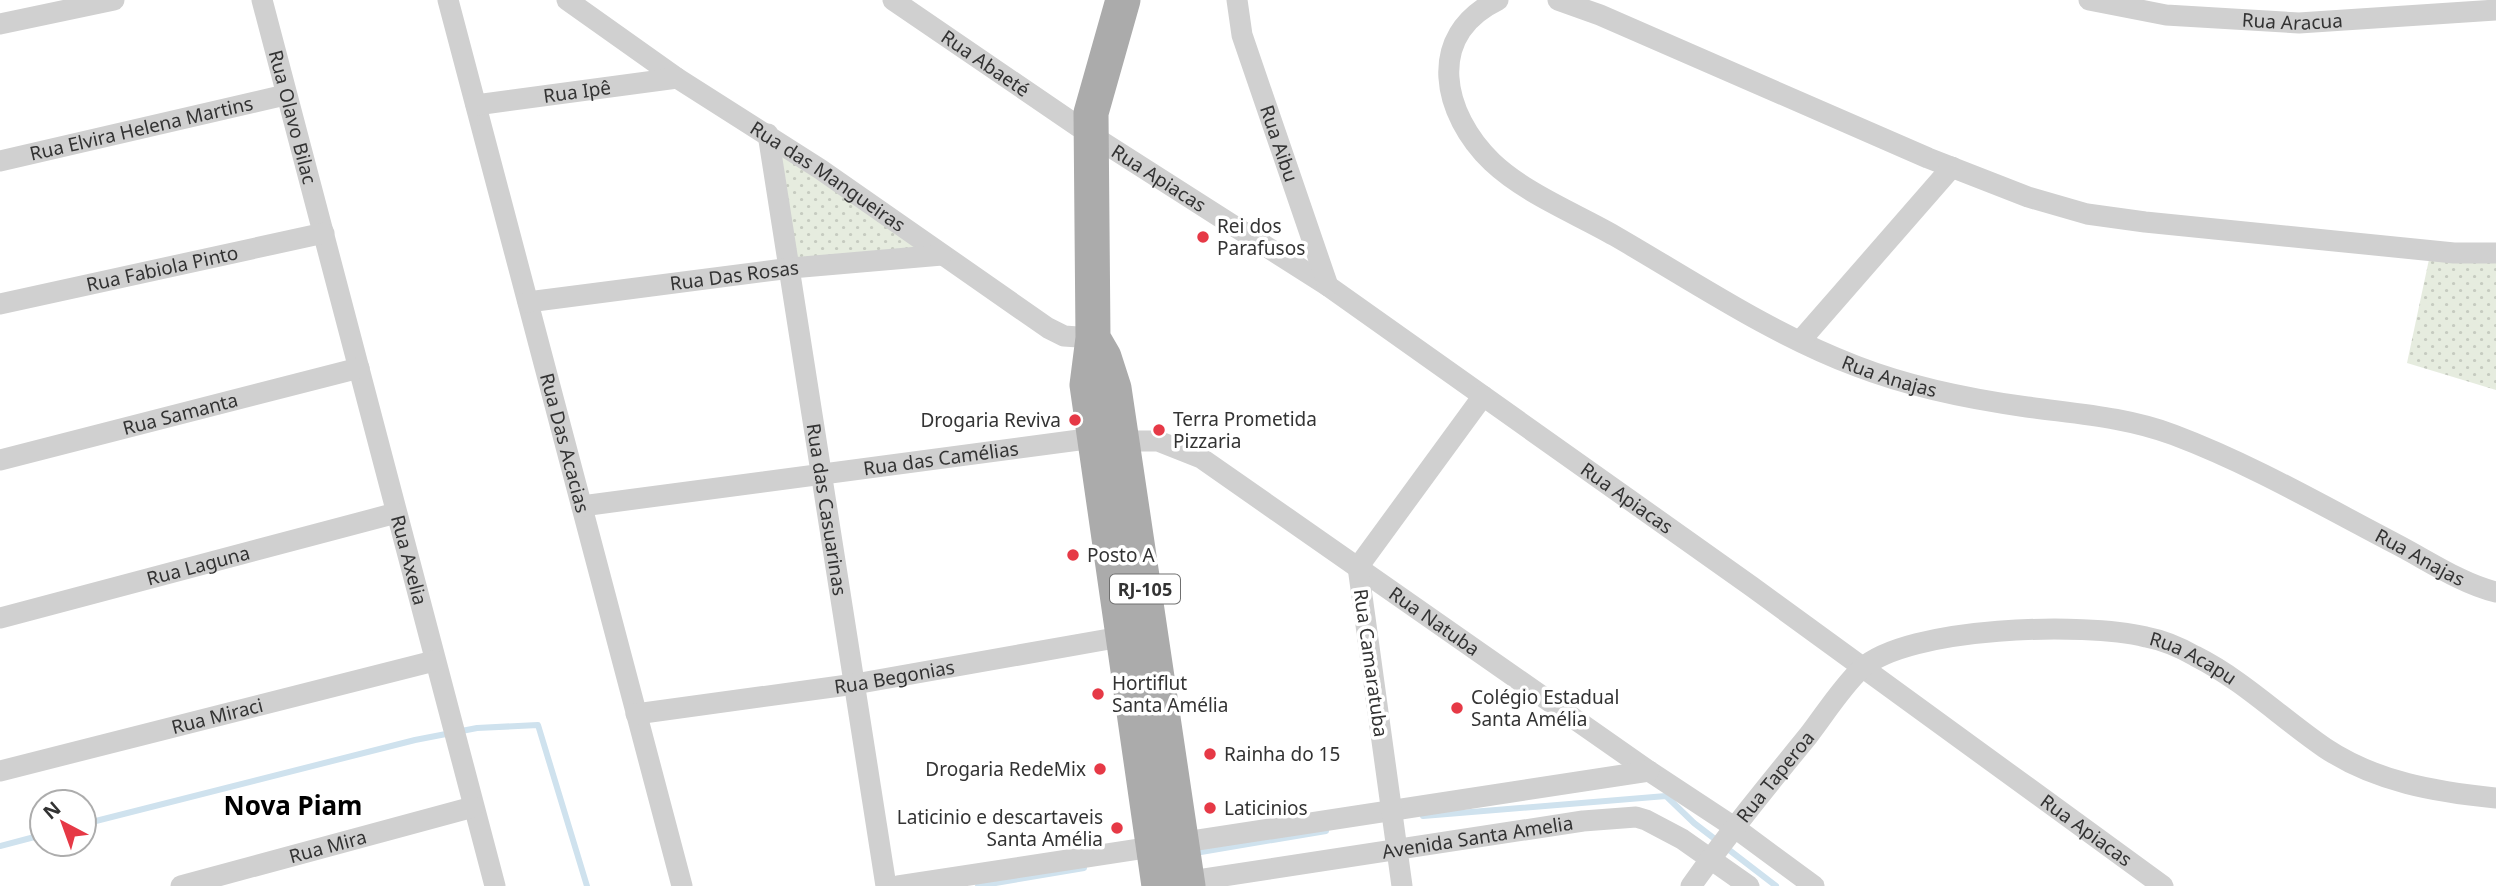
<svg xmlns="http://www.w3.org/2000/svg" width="2496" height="886" viewBox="0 0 2496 886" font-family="'Noto Sans',sans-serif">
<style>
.grass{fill:url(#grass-dots)}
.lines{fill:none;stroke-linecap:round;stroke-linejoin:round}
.stream{stroke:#cfe2ee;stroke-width:6}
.street{stroke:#d0d0d0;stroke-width:21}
.primary{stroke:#ababab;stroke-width:35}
.poi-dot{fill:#e63946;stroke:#fff;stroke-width:2.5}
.labels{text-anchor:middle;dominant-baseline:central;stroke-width:7;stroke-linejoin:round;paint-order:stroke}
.shield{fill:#fff;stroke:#707070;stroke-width:2}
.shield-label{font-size:18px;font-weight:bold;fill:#333}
.street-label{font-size:19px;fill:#333;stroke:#fff}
.poi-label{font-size:19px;fill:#333;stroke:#fff;text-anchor:start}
.district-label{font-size:26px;font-weight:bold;fill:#000;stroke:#fff}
</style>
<defs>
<pattern id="grass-dots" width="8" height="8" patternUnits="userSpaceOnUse" patternTransform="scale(1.75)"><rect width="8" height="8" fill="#e6ecdf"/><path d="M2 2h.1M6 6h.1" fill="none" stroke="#c6cbc0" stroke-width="1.8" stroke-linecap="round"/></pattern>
</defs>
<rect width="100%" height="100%" fill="#fff"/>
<path class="grass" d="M 771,135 L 931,247 L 791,266 Z
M 2496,248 L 2496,390 L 2407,363 L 2431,250 Z"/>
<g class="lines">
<path class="stream" d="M 1423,816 L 1666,796 L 1694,823 L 1776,886
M 84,824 L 415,740 L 477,728 L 538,725 L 587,886
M 0,846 L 42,835
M 1195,853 L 1326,831
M 978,886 L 1084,868"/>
<g class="street">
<path id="s1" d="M 262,0 L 495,886"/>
<path id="s2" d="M 448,0 L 682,886"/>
<path id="s3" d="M 567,0 L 677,78 L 820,169 L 1048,328 L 1064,336 L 1093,338"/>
<path id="s4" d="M 893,0 L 1079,127 L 1328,286 L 1751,586 L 2163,886"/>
<path id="s5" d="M 1237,0 L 1242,35 L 1328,286"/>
<path id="s6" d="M 1498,0 C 1424,36 1443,115 1492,162 C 1526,194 1575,213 1615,236 C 1693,281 1771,334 1856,366 C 1910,387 1969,399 2027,407 C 2077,414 2126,417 2174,435 C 2251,464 2323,506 2396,544 C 2427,560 2462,584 2496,592"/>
<path d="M 1558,0 L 1600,15 L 1928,158 L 2028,197 L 2087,214 L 2145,222 L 2454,253 L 2496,253"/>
<path id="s7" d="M 2089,0 L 2166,15 L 2299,23 L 2496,10"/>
<path d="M 0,24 L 114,0"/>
<path id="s8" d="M 476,105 L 677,78"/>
<path id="s9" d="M 768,134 L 886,886"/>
<path id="s10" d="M 0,161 L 285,95"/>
<path id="s11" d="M 528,302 L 791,268 L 942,255"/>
<path id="s12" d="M 0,304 L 324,233"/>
<path d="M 1801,340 L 1952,167"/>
<path id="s13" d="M 1123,441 L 1158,441 L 1201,458 L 1649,771 L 1734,827 L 1814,886"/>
<path id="s14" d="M 0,460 L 359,368"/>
<path id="s15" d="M 582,506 L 1094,438"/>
<path id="s16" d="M 0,618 L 396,513"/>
<path id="s17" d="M 636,714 L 855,684 L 1132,635"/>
<path id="s18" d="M 0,771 L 434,661"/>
<path id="s19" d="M 1178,883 L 1583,821 L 1636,817 L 1646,820 L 1682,839 L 1749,886"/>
<path id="s20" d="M 181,886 L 473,807"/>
<path d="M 898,886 L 1649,771"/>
<path d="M 1402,886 L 1358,567 L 1483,396"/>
<path id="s21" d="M 1691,886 C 1728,834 1768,785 1808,736 C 1825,714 1841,688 1861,669 C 1908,626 2085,622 2146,637 C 2162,640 2181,648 2195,656 C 2243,680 2281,718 2325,748 C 2376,782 2436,792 2496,798"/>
</g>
<path class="primary" d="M 1123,0 L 1091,113 L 1093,338 L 1087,385 L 1159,886
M 1093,338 L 1104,357 L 1114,388 L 1188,886"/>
</g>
<g class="poi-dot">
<circle cx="1203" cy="237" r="7"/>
<circle cx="1075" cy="420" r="7"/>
<circle cx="1159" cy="430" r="7"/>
<circle cx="1073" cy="555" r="7"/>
<circle cx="1098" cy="694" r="7"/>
<circle cx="1457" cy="708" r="7"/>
<circle cx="1210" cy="754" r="7"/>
<circle cx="1100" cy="769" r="7"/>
<circle cx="1210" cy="808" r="7"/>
<circle cx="1117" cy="828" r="7"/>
</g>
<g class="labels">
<rect class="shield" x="1110" y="574.5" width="70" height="29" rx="5"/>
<g class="shield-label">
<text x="1145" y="589">RJ-105</text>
</g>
<g class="street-label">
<text stroke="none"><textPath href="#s7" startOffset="205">Rua Aracua</textPath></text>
<text stroke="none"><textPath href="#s4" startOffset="112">Rua Abaeté</textPath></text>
<text stroke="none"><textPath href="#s8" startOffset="102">Rua Ipê</textPath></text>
<text stroke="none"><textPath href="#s1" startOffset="121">Rua Olavo Bilac</textPath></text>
<text stroke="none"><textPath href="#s10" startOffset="145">Rua Elvira Helena Martins</textPath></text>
<text stroke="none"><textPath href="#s5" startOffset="150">Rua Aibu</textPath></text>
<text stroke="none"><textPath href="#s3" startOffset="315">Rua das Mangueiras</textPath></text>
<text stroke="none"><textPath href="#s4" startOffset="320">Rua Apiacas</textPath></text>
<text stroke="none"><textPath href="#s12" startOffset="166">Rua Fabiola Pinto</textPath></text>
<text stroke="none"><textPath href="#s11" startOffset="208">Rua Das Rosas</textPath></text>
<text stroke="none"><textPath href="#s6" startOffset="648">Rua Anajas</textPath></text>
<text stroke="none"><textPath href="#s14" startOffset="186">Rua Samanta</textPath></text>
<text stroke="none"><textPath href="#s2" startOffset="458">Rua Das Acacias</textPath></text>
<text stroke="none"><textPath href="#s15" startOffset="362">Rua das Camélias</textPath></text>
<text stroke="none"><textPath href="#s4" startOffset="887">Rua Apiacas</textPath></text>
<text stroke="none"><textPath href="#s9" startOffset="380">Rua das Casuarinas</textPath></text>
<text stroke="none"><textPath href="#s6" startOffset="1214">Rua Anajas</textPath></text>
<text stroke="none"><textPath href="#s1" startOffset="579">Rua Axelia</textPath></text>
<text stroke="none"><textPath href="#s16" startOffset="205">Rua Laguna</textPath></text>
<text stroke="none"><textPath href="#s13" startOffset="366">Rua Natuba</textPath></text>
<text stroke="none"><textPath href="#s21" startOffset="620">Rua Acapu</textPath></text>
<text transform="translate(1371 663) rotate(82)">Rua Camaratuba</text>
<text stroke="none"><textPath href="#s17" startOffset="261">Rua Begonias</textPath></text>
<text stroke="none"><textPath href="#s18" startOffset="224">Rua Miraci</textPath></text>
<text stroke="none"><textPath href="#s21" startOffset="138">Rua Taperoa</textPath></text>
<text stroke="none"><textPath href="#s4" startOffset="1454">Rua Apiacas</textPath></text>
<text stroke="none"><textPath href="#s19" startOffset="303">Avenida Santa Amelia</textPath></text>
<text stroke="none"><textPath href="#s20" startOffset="152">Rua Mira</textPath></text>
</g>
<g class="poi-label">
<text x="1217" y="226">Rei dos<tspan x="1217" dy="22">Parafusos</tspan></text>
<text x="1173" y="419">Terra Prometida<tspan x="1173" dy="22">Pizzaria</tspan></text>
<text x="1061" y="420" text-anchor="end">Drogaria Reviva</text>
<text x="1087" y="555">Posto A</text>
<text x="1112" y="683">Hortiflut<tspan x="1112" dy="22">Santa Amélia</tspan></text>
<text x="1471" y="697">Colégio Estadual<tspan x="1471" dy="22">Santa Amélia</tspan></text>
<text x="1224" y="754">Rainha do 15</text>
<text x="1086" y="769" text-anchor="end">Drogaria RedeMix</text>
<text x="1224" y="808">Laticinios</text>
<text x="1103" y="817" text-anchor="end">Laticinio e descartaveis<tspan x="1103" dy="22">Santa Amélia</tspan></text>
</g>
<g class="district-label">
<text x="293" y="805">Nova Piam</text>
</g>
</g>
<g transform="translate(63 823) rotate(319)"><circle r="33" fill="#ffffff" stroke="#adadad" stroke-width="2"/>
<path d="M0-5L12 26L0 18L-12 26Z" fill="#e63946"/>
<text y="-10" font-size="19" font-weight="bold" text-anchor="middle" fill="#333333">N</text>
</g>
</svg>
